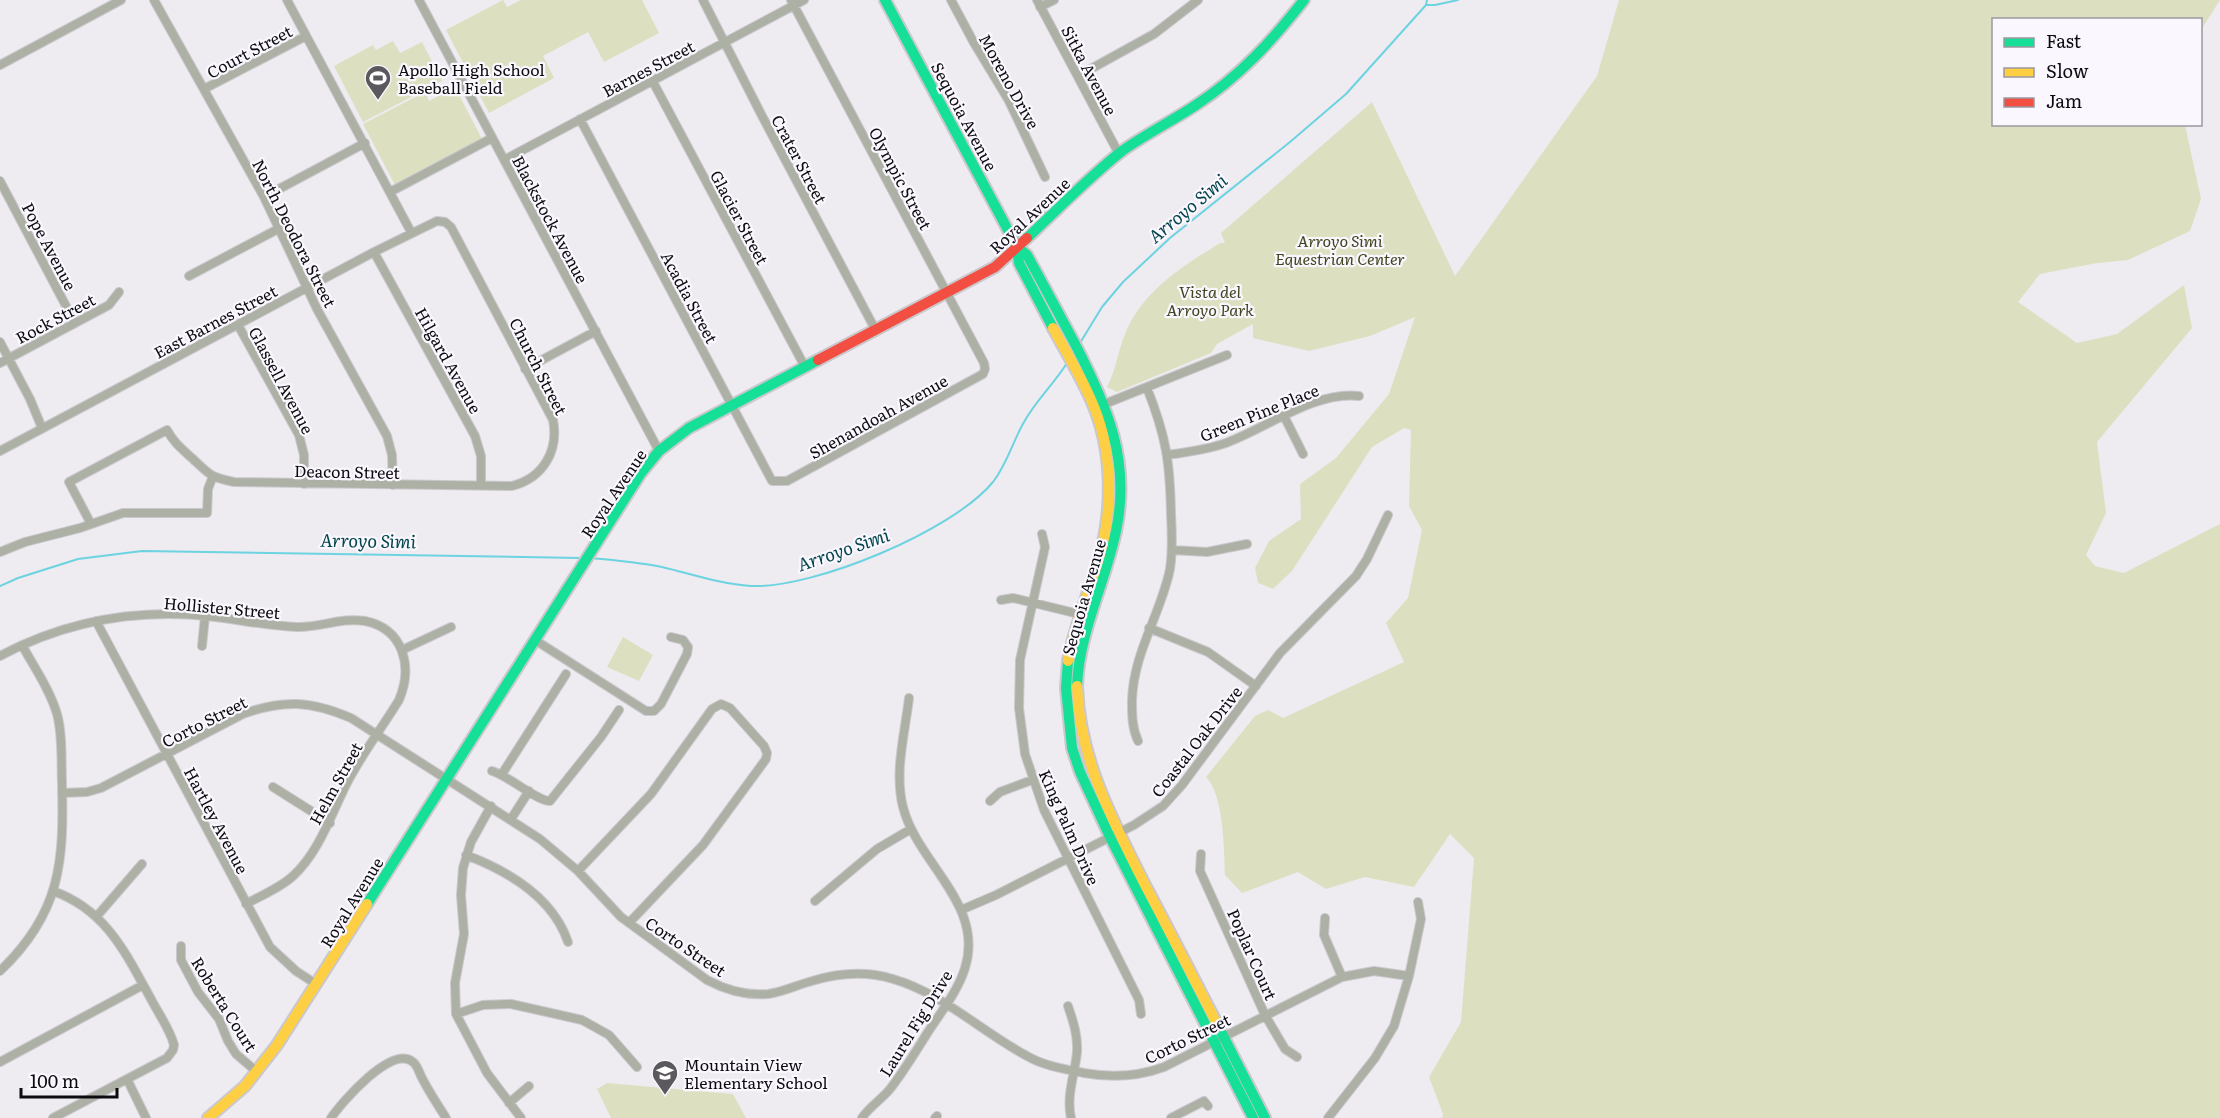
<svg xmlns="http://www.w3.org/2000/svg" width="2220" height="1118" viewBox="0 0 2220 1118" font-family="Literata,serif">
<style>
.green{fill:#dde0c0}
.lines{fill:none;stroke-linecap:round;stroke-linejoin:round}
.stream{stroke:#6cd3e0;stroke-width:2}
.street-casing{stroke:#cac8cc;stroke-width:10}
.fast-casing{stroke:#cac8cc;stroke-width:14}
.slow-casing{stroke:#cac8cc;stroke-width:14}
.jam-casing{stroke:#cac8cc;stroke-width:14}
.street{stroke:#adb0a5;stroke-width:8}
.fast{stroke:#16e098;stroke-width:10}
.slow{stroke:#ffcf43;stroke-width:10}
.jam{stroke:#f24e42;stroke-width:10}
.labels{text-anchor:middle;dominant-baseline:central;stroke-width:4.5;stroke-linejoin:round;paint-order:stroke}
.street-label{font-size:16px;fill:#0c0b0e;stroke:#faf7ff}
.poi-label{font-size:16px;fill:#0c0b0e;stroke:#faf7ff;text-anchor:start}
.park-label{font-size:16px;font-style:italic;fill:#41451d;stroke:#faf7ff}
.water-label{font-size:18px;font-style:italic;fill:#03464c;stroke:#faf7ff}
</style>
<rect width="100%" height="100%" fill="#eeebf1"/>
<path class="green" d="M 503,0 L 507,7 L 521,0 L 642,0 L 659,33 L 604,62 L 588,32 L 543,56 L 554,78 L 489,113 L 446,30 Z
M 1619,0 L 2220,0 L 2201,30 L 2200,20 L 1994,20 L 1994,124 L 2185,125 L 2201,199 L 2190,231 L 2128,260 L 2097,263 L 2040,274 L 2018,302 L 2077,343 L 2117,334 L 2184,285 L 2192,328 L 2097,442 L 2106,513 L 2086,555 L 2095,566 L 2124,573 L 2220,524 L 2220,1118 L 1442,1118 L 1443,1114 L 1429,1077 L 1461,1022 L 1474,858 L 1450,834 L 1414,887 L 1365,877 L 1326,889 L 1298,872 L 1242,893 L 1225,875 C 1224,850 1224,795 1206,777 L 1255,716 L 1268,710 L 1283,718 L 1404,662 L 1386,623 L 1408,598 L 1422,530 L 1409,506 L 1411,430 L 1404,428 L 1372,447 L 1292,571 L 1273,589 L 1258,583 L 1255,568 L 1269,541 L 1301,519 L 1300,484 L 1336,458 L 1389,394 L 1415,317 L 1370,336 L 1309,351 L 1253,338 L 1253,324 L 1217,344 L 1211,353 L 1117,392 L 1107,387 C 1116,370 1118,351 1125,334 C 1142,291 1183,266 1220,243 L 1225,243 L 1221,233 L 1372,102 L 1455,276 L 1597,76 Z
M 393,41 L 400,53 L 422,42 L 442,81 L 363,122 L 334,66 L 373,45 L 376,50 Z
M 455,87 L 482,139 L 395,185 L 363,124 L 425,92 L 429,101 Z
M 623,637 L 653,655 L 639,681 L 607,667 Z
M 607,1083 L 733,1094 L 746,1118 L 611,1118 L 597,1089 Z"/>
<g class="lines">
<path class="stream" d="M 1426,5 L 1435,5 L 1458,0
M 1080,343 L 1102,307 L 1123,282 L 1170,238 L 1290,142 L 1346,94 L 1426,5 L 1427,0
M 590,558 C 614,560 638,562 662,567 C 692,574 720,584 751,586 C 813,589 953,531 993,482 C 1007,464 1013,441 1024,422 C 1036,400 1054,384 1067,363
M 0,586 L 18,578 L 78,559 L 142,551 L 581,558"/>
<g class="street-casing">
<path id="street" d="M 154,0 L 264,197 L 317,309 L 387,436 L 392,455 L 393,485
M 287,0 L 411,232
M 419,0 L 659,451
M 703,0 L 761,114 L 875,329
M 951,0 L 974,43 L 1009,101 L 1045,177
M 1037,0 L 1119,154
M 1040,7 L 1054,0
M 0,65 L 121,0
M 1078,76 L 1154,34 L 1198,0
M 652,80 L 805,367
M 204,89 L 306,36
M 580,119 L 772,481 L 787,481 L 983,374 L 985,369 L 984,363 L 791,0
M 504,160 L 804,0
M 0,181 L 75,323
M 390,192 L 492,138
M 264,197 L 365,143
M 374,252 L 475,436 L 481,456 L 481,486
M 189,276 L 278,229
M 238,325 L 299,435 L 304,455 L 304,484
M 0,342 L 30,399 L 42,428
M 0,363 L 109,305 L 119,292
M 525,369 L 596,331
M 1102,405 L 1227,355
M 1284,416 L 1303,454
M 0,451 L 374,252 L 437,221 L 445,222 L 451,227 L 553,420 C 559,451 543,478 512,486 L 234,482 C 210,477 210,475 193,459 C 182,449 174,443 167,430 L 69,482 L 91,524
M 1168,455 C 1187,452 1205,450 1223,444 C 1264,430 1315,390 1359,396
M 1042,534 L 1045,547 L 1020,660 L 1019,708 L 1025,754 L 1044,810 L 1139,1000 L 1141,1014
M 1172,550 L 1207,552 L 1247,544
M 0,552 L 25,542 L 80,528 L 123,513 L 207,513 L 208,489 L 213,476
M 1001,600 L 1013,598 L 1083,615
M 96,621 L 270,947 L 296,971 L 316,984
M 1149,628 L 1208,652 L 1256,686
M 535,640 L 646,711 L 654,711 L 661,704 L 687,654 L 688,647 L 683,640 L 671,637
M 202,646 L 205,616
M 402,650 L 451,627
M 0,656 C 64,622 135,609 207,616 C 236,619 267,626 297,627 C 319,628 342,617 365,621 C 404,629 413,667 399,700 C 382,728 361,755 346,785 C 331,815 319,852 293,876 C 280,888 262,895 246,904
M 1138,741 C 1132,728 1132,715 1132,701 C 1133,653 1161,614 1170,569 C 1173,550 1172,532 1171,514 C 1170,462 1166,436 1147,388
M 492,771 C 509,776 537,801 550,801 L 601,737 L 619,710
M 502,774 L 566,674
M 273,787 L 330,823
M 62,793 L 87,792 L 101,788 L 243,714 C 284,699 311,701 351,718 L 540,839 L 578,871 L 621,917 L 707,980 C 726,990 746,996 768,994 C 783,992 797,985 812,981 C 838,973 867,971 893,979 C 942,993 982,1032 1027,1056 C 1044,1066 1065,1069 1084,1073 C 1112,1078 1137,1077 1164,1067 L 1342,977 L 1374,971 L 1409,976
M 990,801 L 1000,792 L 1032,780
M 491,806 L 471,842 L 463,868 L 461,895 L 464,934 L 455,983 L 456,1014 L 487,1073 L 521,1118
M 511,819 L 529,791
M 1201,854 L 1200,871 L 1265,1015 L 1285,1049 L 1297,1057
M 466,855 C 508,871 553,898 568,942
M 578,871 L 651,794 L 712,709 L 721,704 L 730,708 L 764,746 L 767,753 L 766,759 L 703,845 L 629,923
M 815,901 L 877,849 L 911,829
M 961,910 L 996,895 L 1134,825 L 1163,806 L 1182,785 L 1280,653 L 1356,576 L 1367,559 L 1388,515
M 97,916 L 142,864
M 1325,918 L 1324,935 L 1342,977
M 181,946 L 181,960 L 198,992 L 219,1019 L 228,1041 L 236,1054 L 257,1072
M 0,971 C 61,913 64,862 62,783 C 61,761 63,736 57,714 C 50,690 34,667 22,645
M 1068,1006 C 1073,1021 1078,1035 1077,1052 C 1075,1074 1066,1095 1071,1118
M 456,1014 L 483,1005 L 511,1004 L 582,1020 L 609,1035 L 637,1067
M 0,1062 L 143,985
M 127,1079 L 146,1118
M 509,1103 L 529,1086
M 53,1118 L 167,1058 L 173,1050 L 174,1045 C 170,1029 158,1013 151,999 C 125,952 106,910 53,891
M 331,1118 C 342,1102 392,1044 413,1062 C 418,1066 419,1073 422,1078 C 429,1092 438,1105 446,1118
M 862,1118 C 867,1109 882,1099 890,1089 C 904,1071 916,1051 928,1032 C 941,1012 958,991 965,968 C 985,904 917,863 903,807 C 894,772 905,733 909,698
M 935,1118 L 937,1116
M 1171,1118 L 1204,1101 L 1208,1106
M 1328,1118 L 1375,1058 L 1394,1026 L 1409,976 L 1421,919 L 1418,902"/>
</g>
<g class="fast-casing">
<path id="fast" d="M 885,0 L 1017,247 L 1019,263 L 1053,328
M 1027,238 C 1058,209 1089,177 1122,151 C 1146,134 1172,121 1196,105 C 1240,76 1272,41 1304,0
M 1017,247 L 1027,255 C 1043,284 1059,314 1075,344 C 1107,406 1131,460 1116,531 C 1105,584 1079,632 1077,686
M 1068,661 L 1066,688 L 1072,748 L 1080,772 L 1110,837 L 1253,1118
M 367,904 L 641,473 L 659,451 L 689,428 L 818,360
M 1215,1020 L 1265,1118"/>
</g>
<g class="slow-casing">
<path id="slow" d="M 1053,328 C 1066,352 1081,376 1092,402 C 1112,447 1113,504 1101,551 C 1091,588 1075,623 1068,661
M 1077,686 C 1079,759 1113,821 1145,885 C 1169,930 1192,975 1215,1020
M 208,1118 L 245,1086 L 277,1045 L 367,904"/>
</g>
<g class="jam-casing">
<path id="jam" d="M 818,360 L 995,267 L 1027,238"/>
</g>
<use href="#street" class="street"/>
<use href="#fast" class="fast"/>
<use href="#slow" class="slow"/>
<use href="#jam" class="jam"/>
</g>
<defs>
<g id="stadium-pin" transform="scale(1.35)"><path d="M0 17L-7.5 6A9.5 9.5 0 1 1 7.5 6Z" fill="#5b595d" stroke="#faf7ff"/><path d="M0-5a6.5 5 0 1 0 0 10a6.5 5 0 1 0 0-10ZM-3.5-1.8h7v3.6h-7Z" fill="#fff"/></g>
<g id="school-pin" transform="scale(1.35)"><path d="M0 17L-7.5 6A9.5 9.5 0 1 1 7.5 6Z" fill="#5b595d" stroke="#faf7ff"/><path d="M0-5L7-2L0 1L-7-2ZM-4 1L0 2.5L4 1V4Q0 6-4 4Z" fill="#fff"/></g>
</defs>
<g fill-rule="evenodd">
<use href="#stadium-pin" x="378" y="78"/>
<use href="#school-pin" x="665" y="1073"/>
</g>
<g class="labels">
<g class="street-label">
<text transform="translate(249 51) rotate(-28)">Court Street</text>
<text transform="translate(648 68) rotate(-28)">Barnes Street</text>
<text transform="translate(1090 70) rotate(62)">Sitka Avenue</text>
<text transform="translate(1010 81) rotate(61)">Moreno Drive</text>
<text transform="translate(965 116) rotate(62)">Sequoia Avenue</text>
<text transform="translate(800 159) rotate(62)">Crater Street</text>
<text transform="translate(901 178) rotate(62)">Olympic Street</text>
<text transform="translate(1029 215) rotate(-43)">Royal Avenue</text>
<text transform="translate(740 217) rotate(62)">Glacier Street</text>
<text transform="translate(551 219) rotate(62)">Blackstock Avenue</text>
<text transform="translate(295 233) rotate(63)">North Deodora Street</text>
<text transform="translate(50 246) rotate(62)">Pope Avenue</text>
<text transform="translate(690 297) rotate(62)">Acadia Street</text>
<text transform="translate(55 318) rotate(-28)">Rock Street</text>
<text transform="translate(215 321) rotate(-28)">East Barnes Street</text>
<text transform="translate(449 360) rotate(61)">Hilgard Avenue</text>
<text transform="translate(539 366) rotate(63)">Church Street</text>
<text transform="translate(282 380) rotate(62)">Glassell Avenue</text>
<text transform="translate(1259 412) rotate(-22)">Green Pine Place</text>
<text transform="translate(878 416) rotate(-29)">Shenandoah Avenue</text>
<text transform="translate(347 471) rotate(1)">Deacon Street</text>
<text transform="translate(613 493) rotate(-56)">Royal Avenue</text>
<text transform="translate(1083 597) rotate(-74)">Sequoia Avenue</text>
<text transform="translate(222 607) rotate(5)">Hollister Street</text>
<text transform="translate(204 721) rotate(-27)">Corto Street</text>
<text transform="translate(1196 741) rotate(-52)">Coastal Oak Drive</text>
<text transform="translate(335 783) rotate(-61)">Helm Street</text>
<text transform="translate(217 820) rotate(62)">Hartley Avenue</text>
<text transform="translate(1070 827) rotate(66)">King Palm Drive</text>
<text transform="translate(351 902) rotate(-58)">Royal Avenue</text>
<text transform="translate(686 946) rotate(34)">Corto Street</text>
<text transform="translate(1253 954) rotate(66)">Poplar Court</text>
<text transform="translate(225 1004) rotate(58)">Roberta Court</text>
<text transform="translate(915 1023) rotate(-58)">Laurel Fig Drive</text>
<text transform="translate(1187 1038) rotate(-26)">Corto Street</text>
</g>
<g class="poi-label">
<text x="398" y="69">Apollo High School<tspan x="398" dy="18">Baseball Field</tspan></text>
<text x="684" y="1064">Mountain View<tspan x="684" dy="18">Elementary School</tspan></text>
</g>
<g class="park-label">
<text x="1340" y="240">Arroyo Simi<tspan x="1340" dy="18">Equestrian Center</tspan></text>
<text x="1210" y="291">Vista del<tspan x="1210" dy="18">Arroyo Park</tspan></text>
</g>
<g class="water-label">
<text transform="translate(1187 208) rotate(-40)">Arroyo Simi</text>
<text transform="translate(368 540) rotate(1)">Arroyo Simi</text>
<text transform="translate(843 549) rotate(-19)">Arroyo Simi</text>
</g>
</g>
<rect x="1992" y="18" width="210" height="108" fill="#faf7ff" stroke="#9b999f" stroke-width="1.5"/>
<rect x="2004" y="38" width="30" height="9" fill="#16e098" stroke="#9b999f" stroke-width="1.5"/>
<text x="2046" y="48" font-size="18" fill="#0c0b0e">Fast</text>
<rect x="2004" y="68" width="30" height="9" fill="#ffcf43" stroke="#9b999f" stroke-width="1.5"/>
<text x="2046" y="78" font-size="18" fill="#0c0b0e">Slow</text>
<rect x="2004" y="98" width="30" height="9" fill="#f24e42" stroke="#9b999f" stroke-width="1.5"/>
<text x="2046" y="108" font-size="18" fill="#0c0b0e">Jam</text>
<path d="M21 1088v9h96v-9" fill="none" stroke="#0c0b0e" stroke-width="3"/>
<text x="30" y="1088" font-size="18" fill="#0c0b0e" stroke="#faf7ff" stroke-width="4.5" paint-order="stroke">100 m</text>
</svg>
